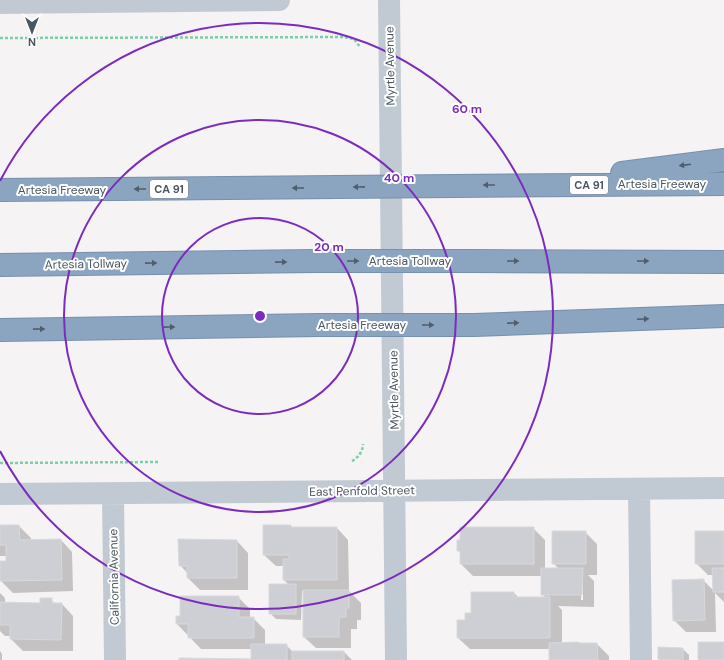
<svg xmlns="http://www.w3.org/2000/svg" width="724" height="660" viewBox="0 0 724 660" font-family="'DM Sans',sans-serif">
<style>
.shadow{fill:#0003;fill-rule:evenodd}
.building{fill:#cdcfd5;stroke:#d7d9de}
.lines{fill:none;stroke-linecap:round;stroke-linejoin:round}
.highway-casing{stroke:#7690ad;stroke-width:24}
.path{stroke:#7ad0a6;stroke-width:2.5;stroke-dasharray:3 2;stroke-linecap:butt}
.minor{stroke:#c1cad2;stroke-width:22}
.highway{stroke:#8ba5c1;stroke-width:22}
.highway-bridge-casing{stroke:#7690ad;stroke-width:24;stroke-linecap:butt}
.highway-bridge{stroke:#8ba5c1;stroke-width:22}
.oneway{fill:#505e6b}
.ring{fill:none;stroke:#7b2cbf;stroke-width:2}
.labels{text-anchor:middle;dominant-baseline:central;stroke-width:4;stroke-linejoin:round;paint-order:stroke}
.shield{fill:#fff;stroke:#808990;stroke-width:1}
.shield-label{font-size:11px;font-weight:bold;fill:#4a5661}
.street-label{font-size:12px;fill:#4a5661;stroke:#fff}
.centre{fill:#7b2cbf;stroke:#fff;stroke-width:2}
.ring-label{font-size:12px;text-anchor:middle;font-weight:bold;fill:#7b2cbf;stroke:#fff;stroke-width:4;stroke-linejoin:round;paint-order:stroke}
</style>
<rect width="100%" height="100%" fill="#f5f3f3"/>
<path class="shadow" d="M 0,526 L 19,526 L 31,538 L 31,541 L 61,540 L 72,552 L 73,591 L 13,593 L 1,581 L 7,562 L 7,556 L 0,556 Z
M 290,526 L 293,528 L 337,528 L 348,540 L 349,591 L 361,603 L 361,620 L 357,620 L 357,629 L 351,629 L 351,648 L 316,648 L 304,637 L 304,591 L 302,591 L 301,620 L 276,619 L 270,613 L 289,585 L 284,580 L 284,566 L 276,566 L 264,555 Z
M 533,528 L 545,540 L 545,569 L 559,569 L 553,563 L 585,532 L 597,544 L 597,575 L 588,575 L 594,581 L 594,607 L 558,606 L 562,610 L 562,644 L 597,644 L 609,656 L 609,660 L 550,660 L 550,649 L 470,649 L 458,638 L 466,621 L 472,614 L 514,593 L 519,598 L 546,598 L 542,594 L 542,576 L 473,576 L 461,564 L 461,553 L 458,550 ZM 581,580 L 583,580 L 583,600 L 581,600 Z
M 724,532 L 724,602 L 715,593 L 716,632 L 686,632 L 674,620 L 703,580 L 714,591 L 713,575 L 708,575 L 696,563 Z
M 237,541 L 248,553 L 248,590 L 200,590 L 188,578 L 188,574 L 180,565 Z
M 0,593 L 5,598 L 5,603 L 41,604 L 51,599 L 55,604 L 62,604 L 73,616 L 73,651 L 23,651 L 11,639 L 11,636 L 5,636 L 0,631 Z
M 238,597 L 250,609 L 250,618 L 253,618 L 265,630 L 265,645 L 286,645 L 293,652 L 344,652 L 352,660 L 180,660 L 252,660 L 252,649 L 201,649 L 177,624 Z
M 683,649 L 689,655 L 689,660 L 660,660 L 659,659 Z
M 0,651 L 2,654 L 2,660 L 0,660 Z"/>
<path class="building" d="M 0,525 L 19,525 L 20,540 L 61,539 L 62,580 L 0,581 L 0,561 L 6,561 L 6,545 L 0,545 Z
M 263,525 L 291,525 L 291,527 L 337,527 L 337,580 L 283,580 L 283,559 L 289,559 L 289,555 L 263,555 Z
M 460,527 L 534,527 L 534,564 L 460,564 L 460,551 L 457,551 L 457,540 L 460,540 Z
M 552,531 L 586,531 L 586,564 L 552,564 Z
M 695,531 L 724,531 L 724,564 L 695,564 Z
M 178,539 L 237,540 L 237,578 L 187,578 L 187,566 L 179,566 Z
M 541,568 L 583,568 L 582,595 L 541,595 Z
M 712,568 L 724,568 L 724,592 L 713,592 Z
M 704,579 L 705,620 L 673,621 L 672,580 Z
M 269,584 L 296,584 L 296,614 L 269,614 Z
M 303,590 L 349,590 L 349,608 L 346,608 L 346,617 L 339,617 L 339,637 L 303,637 Z
M 471,592 L 514,592 L 514,597 L 550,597 L 550,638 L 457,638 L 457,620 L 465,620 L 465,613 L 471,613 Z
M 180,596 L 239,596 L 239,617 L 254,617 L 254,638 L 188,638 L 188,624 L 176,624 L 176,616 L 180,616 Z
M 40,598 L 52,598 L 52,603 L 62,603 L 61,640 L 10,639 L 10,625 L 0,625 L 0,602 L 40,603 Z
M 579,642 L 579,643 L 597,643 L 598,660 L 549,660 L 549,643 Z
M 698,642 L 724,642 L 724,660 L 698,660 Z
M 251,644 L 287,644 L 287,660 L 179,660 L 179,658 L 251,659 Z
M 658,647 L 683,648 L 683,660 L 658,659 Z
M 292,651 L 344,651 L 344,660 L 292,660 Z"/>
<g class="lines">
<g class="highway-casing">
<path id="highway" d="M 622,173 L 724,160
M 454,186 L 724,184
M 0,190 L 337,187
M 474,261 L 724,262
M 0,265 L 314,261
M 474,325 L 724,316
M 0,330 L 319,325"/>
</g>
<path class="path" d="M 0,38 L 343,37 L 354,39 L 360,47
M 352,461 C 358,458 363,451 363,444
M 0,463 L 159,462"/>
<path class="minor" d="M 389,0 L 396,660
M 0,3 L 279,0
M 639,489 L 641,660
M 0,494 L 724,488
M 113,494 L 115,660"/>
<use href="#highway" class="highway"/>
<g class="highway-bridge-casing">
<path id="highway-bridge" d="M 337,187 L 454,186
M 314,261 L 474,261
M 319,325 L 474,325"/>
</g>
<use href="#highway-bridge" class="highway-bridge"/>
</g>
<defs><path id="oneway-solid" d="M-6-.8H1V-3.2L6.5 0L1 3.2V.8H-6Z"/></defs>
<g class="oneway">
<use href="#oneway-solid" transform="translate(685 165) rotate(173)"/>
<use href="#oneway-solid" transform="translate(489 185) rotate(180)"/>
<use href="#oneway-solid" transform="translate(359 187) rotate(179)"/>
<use href="#oneway-solid" transform="translate(298 188) rotate(180)"/>
<use href="#oneway-solid" transform="translate(140 189) rotate(180)"/>
<use href="#oneway-solid" transform="translate(353 261)"/>
<use href="#oneway-solid" transform="translate(513 261)"/>
<use href="#oneway-solid" transform="translate(643 261)"/>
<use href="#oneway-solid" transform="translate(281 262) rotate(-1)"/>
<use href="#oneway-solid" transform="translate(151 263) rotate(-1)"/>
<use href="#oneway-solid" transform="translate(643 319) rotate(-2)"/>
<use href="#oneway-solid" transform="translate(513 323) rotate(-2)"/>
<use href="#oneway-solid" transform="translate(428 325)"/>
<use href="#oneway-solid" transform="translate(169 327) rotate(-1)"/>
<use href="#oneway-solid" transform="translate(39 329) rotate(-1)"/>
</g>
<g class="ring">
<circle cx="260" cy="316" r="98"/>
<circle cx="260" cy="316" r="196"/>
<path d="M0 181A293 293 0 1 1 0 451"/>
</g>
<g class="labels">
<g class="shield">
<rect x="570" y="176" width="38" height="18" rx="3"/>
<rect x="150" y="180" width="38" height="18" rx="3"/>
</g>
<g class="shield-label">
<text x="589" y="185">CA 91</text>
<text x="169" y="189">CA 91</text>
</g>
<g class="street-label">
<text transform="translate(390 66) rotate(-91)">Myrtle Avenue</text>
<text x="662" y="184">Artesia Freeway</text>
<text x="62" y="190">Artesia Freeway</text>
<text x="410" y="261">Artesia Tollway</text>
<text transform="translate(86 264) rotate(-1)">Artesia Tollway</text>
<text x="362" y="325">Artesia Freeway</text>
<text transform="translate(394 390) rotate(-91)">Myrtle Avenue</text>
<text transform="translate(362 491) rotate(-1)">East Penfold Street</text>
<text transform="translate(114 577) rotate(-91)">California Avenue</text>
</g>
</g>
<circle cx="260" cy="316" r="6" class="centre"/>
<g class="ring-label">
<text x="467" y="113">60 m</text>
<text x="399" y="182">40 m</text>
<text x="329" y="251">20 m</text>
</g>
<g transform="translate(32 32) rotate(180)" stroke="#ffffff" stroke-width="3" paint-order="stroke">
<path d="M0-3L7 15L0 10L-7 15Z" fill="#4a5661"/>
<text y="-6" font-size="11" font-weight="bold" text-anchor="middle" fill="#4a5661">N</text>
</g>
</svg>
